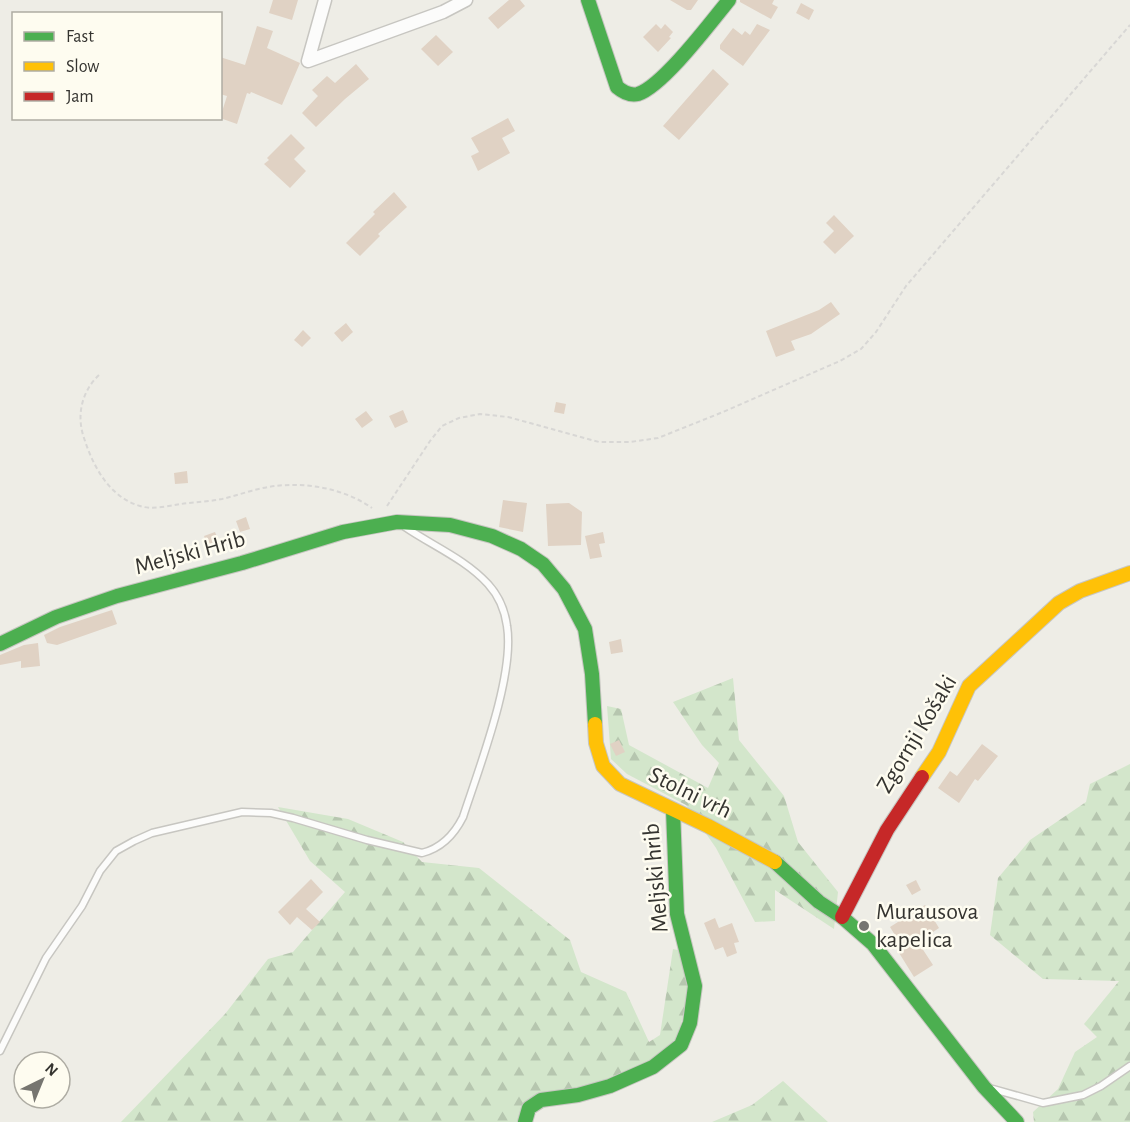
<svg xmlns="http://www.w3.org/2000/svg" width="1130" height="1122" viewBox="0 0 1130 1122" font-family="'Alegreya Sans',sans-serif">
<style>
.forest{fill:url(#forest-firs)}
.building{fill:#e0d2c4}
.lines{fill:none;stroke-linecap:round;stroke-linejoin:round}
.lane-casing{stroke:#c7c6c1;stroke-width:9}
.street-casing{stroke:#c7c6c1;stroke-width:15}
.fast-casing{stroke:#c7c6c1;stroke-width:16}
.slow-casing{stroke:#c7c6c1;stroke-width:16}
.jam-casing{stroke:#c7c6c1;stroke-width:16}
.path{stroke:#d8d7d5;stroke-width:2;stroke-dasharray:4.5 3;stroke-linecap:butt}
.lane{stroke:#fcfcfb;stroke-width:6}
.street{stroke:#fcfcfb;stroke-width:12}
.fast{stroke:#4caf50;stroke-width:14}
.slow{stroke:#ffc107;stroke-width:14}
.jam{stroke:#c62828;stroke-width:14}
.poi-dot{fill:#767570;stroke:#fefcf0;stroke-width:2}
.labels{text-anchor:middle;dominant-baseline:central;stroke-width:5;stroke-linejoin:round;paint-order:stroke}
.street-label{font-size:24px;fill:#353430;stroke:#fefcf0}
.poi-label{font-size:24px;fill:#353430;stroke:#fefcf0;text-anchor:start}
</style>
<defs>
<pattern id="forest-firs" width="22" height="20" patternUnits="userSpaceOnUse" patternTransform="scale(1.5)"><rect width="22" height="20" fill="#d3e6cb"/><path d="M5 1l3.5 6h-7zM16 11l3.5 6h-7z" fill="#b6c6af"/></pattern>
</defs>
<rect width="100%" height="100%" fill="#eeede6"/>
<path class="forest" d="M 733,678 L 739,740 L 784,796 L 798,842 L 838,892 L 834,929 L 775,890 L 775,921 L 755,922 L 716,848 L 686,805 L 627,774 L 611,759 L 607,706 L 621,709 L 629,745 L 708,788 L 719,763 L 702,745 L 673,702 Z
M 1130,764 L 1130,1122 L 1034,1122 L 1033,1112 L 1058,1089 L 1075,1052 L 1097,1037 L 1084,1024 L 1119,981 L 1043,979 L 990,935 L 998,878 L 1030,840 L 1086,802 L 1090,784 Z
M 278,807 L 348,819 L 403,842 L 422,862 L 479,868 L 570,940 L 581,972 L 626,992 L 649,1042 L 660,1035 L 673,949 L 682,951 L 691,984 L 677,1040 L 650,1063 L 576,1090 L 519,1122 L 121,1122 L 225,1014 L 268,959 L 293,952 L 345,892 L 310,861 Z
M 783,1081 L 828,1122 L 712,1122 L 752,1105 Z"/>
<path class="building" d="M 273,0 L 298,0 L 292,20 L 269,13 Z
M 509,0 L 520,0 L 525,6 L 498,29 L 488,18 Z
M 670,0 L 698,0 L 691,10 L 687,10 Z
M 740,0 L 774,0 L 772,4 L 778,7 L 771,19 L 740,2 Z
M 801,3 L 814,10 L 809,20 L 796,13 Z
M 656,24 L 661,29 L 665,24 L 673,32 L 669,37 L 671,38 L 658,52 L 643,37 Z
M 757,24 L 770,30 L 743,66 L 720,49 L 720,45 L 733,28 L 742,35 L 745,31 L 750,35 Z
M 257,26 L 273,31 L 267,48 L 300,63 L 282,105 L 251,92 L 250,94 L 247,93 L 237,124 L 220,118 L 227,96 L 220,94 L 220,57 L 245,65 Z
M 436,35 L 453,52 L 438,66 L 421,49 Z
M 356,64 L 369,79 L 345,99 L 316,127 L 302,113 L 318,96 L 312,90 L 327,76 L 335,83 Z
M 713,69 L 729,84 L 679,140 L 663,126 Z
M 508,118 L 515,131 L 502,138 L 510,153 L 478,171 L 471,156 L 479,152 L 471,138 Z
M 291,134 L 305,148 L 294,159 L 306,171 L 290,188 L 264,164 L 269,160 L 267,158 Z
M 394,192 L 407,207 L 378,234 L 380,236 L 360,256 L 346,243 L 375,214 L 373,212 Z
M 834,215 L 854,236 L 835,254 L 823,242 L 834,231 L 826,223 Z
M 831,302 L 840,314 L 811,334 L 791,341 L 795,350 L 776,357 L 766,331 L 819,310 Z
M 346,323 L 353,332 L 342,342 L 334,333 Z
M 303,330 L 311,338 L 302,347 L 294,340 Z
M 556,402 L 566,404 L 564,414 L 554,412 Z
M 403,410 L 408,422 L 395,428 L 389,416 Z
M 366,411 L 373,420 L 362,428 L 355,419 Z
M 187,471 L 188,483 L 175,484 L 174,473 Z
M 503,500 L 527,503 L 523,532 L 499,527 Z
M 569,503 L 582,512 L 581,545 L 548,546 L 546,504 Z
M 246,517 L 250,529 L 240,532 L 236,521 Z
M 215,532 L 219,542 L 208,546 L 204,536 Z
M 603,532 L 605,543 L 599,544 L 602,557 L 590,559 L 585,536 Z
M 112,610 L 117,624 L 57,645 L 47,643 L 44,635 L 60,627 Z
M 621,639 L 623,652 L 611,654 L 609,642 Z
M 38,643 L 40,666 L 21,668 L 21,661 L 0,665 L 0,655 L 24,645 Z
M 619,740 L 625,752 L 616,756 L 610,744 Z
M 982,744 L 998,756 L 978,781 L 975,779 L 959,803 L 938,788 L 950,771 L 957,776 Z
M 311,879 L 323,892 L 306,909 L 320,922 L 312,930 L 297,917 L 290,925 L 278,912 Z
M 916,880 L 921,890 L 912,895 L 906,885 Z
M 925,905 L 939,928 L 918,942 L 933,965 L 914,977 L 896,948 L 901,945 L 890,927 Z
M 715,918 L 719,928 L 732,923 L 739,942 L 734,943 L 737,953 L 727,957 L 723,947 L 715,950 L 704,923 Z"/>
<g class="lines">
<g class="lane-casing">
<path id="lane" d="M 0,1051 L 46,958 L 82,906 L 100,871 L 116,851 L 134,841 L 152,833 L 242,812 L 271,813 L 293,818 L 367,840 L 422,853 C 442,848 454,835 463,817 C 479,768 515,675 507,626 C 505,611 498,595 488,584 C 465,559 433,546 405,527
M 993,1089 L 1043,1103 L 1083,1095 L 1101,1086 L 1130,1066"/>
</g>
<g class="street-casing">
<path id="street" d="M 325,0 L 308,61 L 443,12 L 466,0"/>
</g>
<g class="fast-casing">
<path id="fast" d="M 588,0 L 617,87 C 623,92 630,96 638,94 C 663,86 711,22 729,0
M 0,644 L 56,617 L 117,596 L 242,563 L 343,532 L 397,522 L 450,525 L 492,536 L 521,549 L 543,564 L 564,589 L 585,629 L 592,674 L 595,724
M 775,862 L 819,902 L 842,917 L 873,944 L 984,1087 L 1017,1122
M 525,1122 L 529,1108 L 541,1100 L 578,1095 L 610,1086 L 653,1067 L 681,1045 L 690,1023 L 695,986 L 677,914 L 673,810"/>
</g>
<g class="slow-casing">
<path id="slow" d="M 595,724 L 596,743 L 603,766 L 620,784 L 708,826 L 775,862
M 922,777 L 939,752 L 969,686 L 1059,603 L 1080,591 L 1130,573"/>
</g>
<g class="jam-casing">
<path id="jam" d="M 842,917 L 887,830 L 922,777"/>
</g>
<path class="path" d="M 99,375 C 82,391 76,415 84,438 C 93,466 109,497 140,506 C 152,510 168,506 181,504 C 194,502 208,502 222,499 C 239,495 257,488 275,486 C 308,482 345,489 372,508
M 387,506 L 430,441 L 442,426 L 459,418 L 480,414 L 508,417 L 599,442 L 630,442 L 658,438 L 723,412 L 840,361 L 861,349 L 876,332 L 906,286 L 1130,25"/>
<use href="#lane" class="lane"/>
<use href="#street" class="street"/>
<use href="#fast" class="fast"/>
<use href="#slow" class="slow"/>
<use href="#jam" class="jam"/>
</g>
<circle class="poi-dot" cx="864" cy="926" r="6"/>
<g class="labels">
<g class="street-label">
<text transform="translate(190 553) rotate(-15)">Meljski Hrib</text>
<text transform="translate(917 734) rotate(-59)">Zgornji Košaki</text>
<text transform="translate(690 793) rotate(26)">Stolni vrh</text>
<text transform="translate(656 878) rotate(-95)">Meljski hrib</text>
</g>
<g class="poi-label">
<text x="876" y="912">Murausova<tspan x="876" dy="28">kapelica</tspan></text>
</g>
</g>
<rect x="12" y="12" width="210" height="108" fill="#fefcf0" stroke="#aeaca3" stroke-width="1.5"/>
<rect x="24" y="32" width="30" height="9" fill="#4caf50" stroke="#aeaca3" stroke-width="1.5"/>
<text x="66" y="42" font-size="18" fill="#353430">Fast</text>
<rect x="24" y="62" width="30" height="9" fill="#ffc107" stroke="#aeaca3" stroke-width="1.5"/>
<text x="66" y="72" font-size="18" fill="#353430">Slow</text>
<rect x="24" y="92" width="30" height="9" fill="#c62828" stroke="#aeaca3" stroke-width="1.5"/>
<text x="66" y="102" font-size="18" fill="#353430">Jam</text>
<g transform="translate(42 1080) rotate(43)"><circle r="28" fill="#fefcf0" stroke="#aeaca3" stroke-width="1.5"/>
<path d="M0-4.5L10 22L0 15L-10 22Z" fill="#767570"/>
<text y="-9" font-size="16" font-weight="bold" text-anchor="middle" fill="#353430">N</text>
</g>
</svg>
